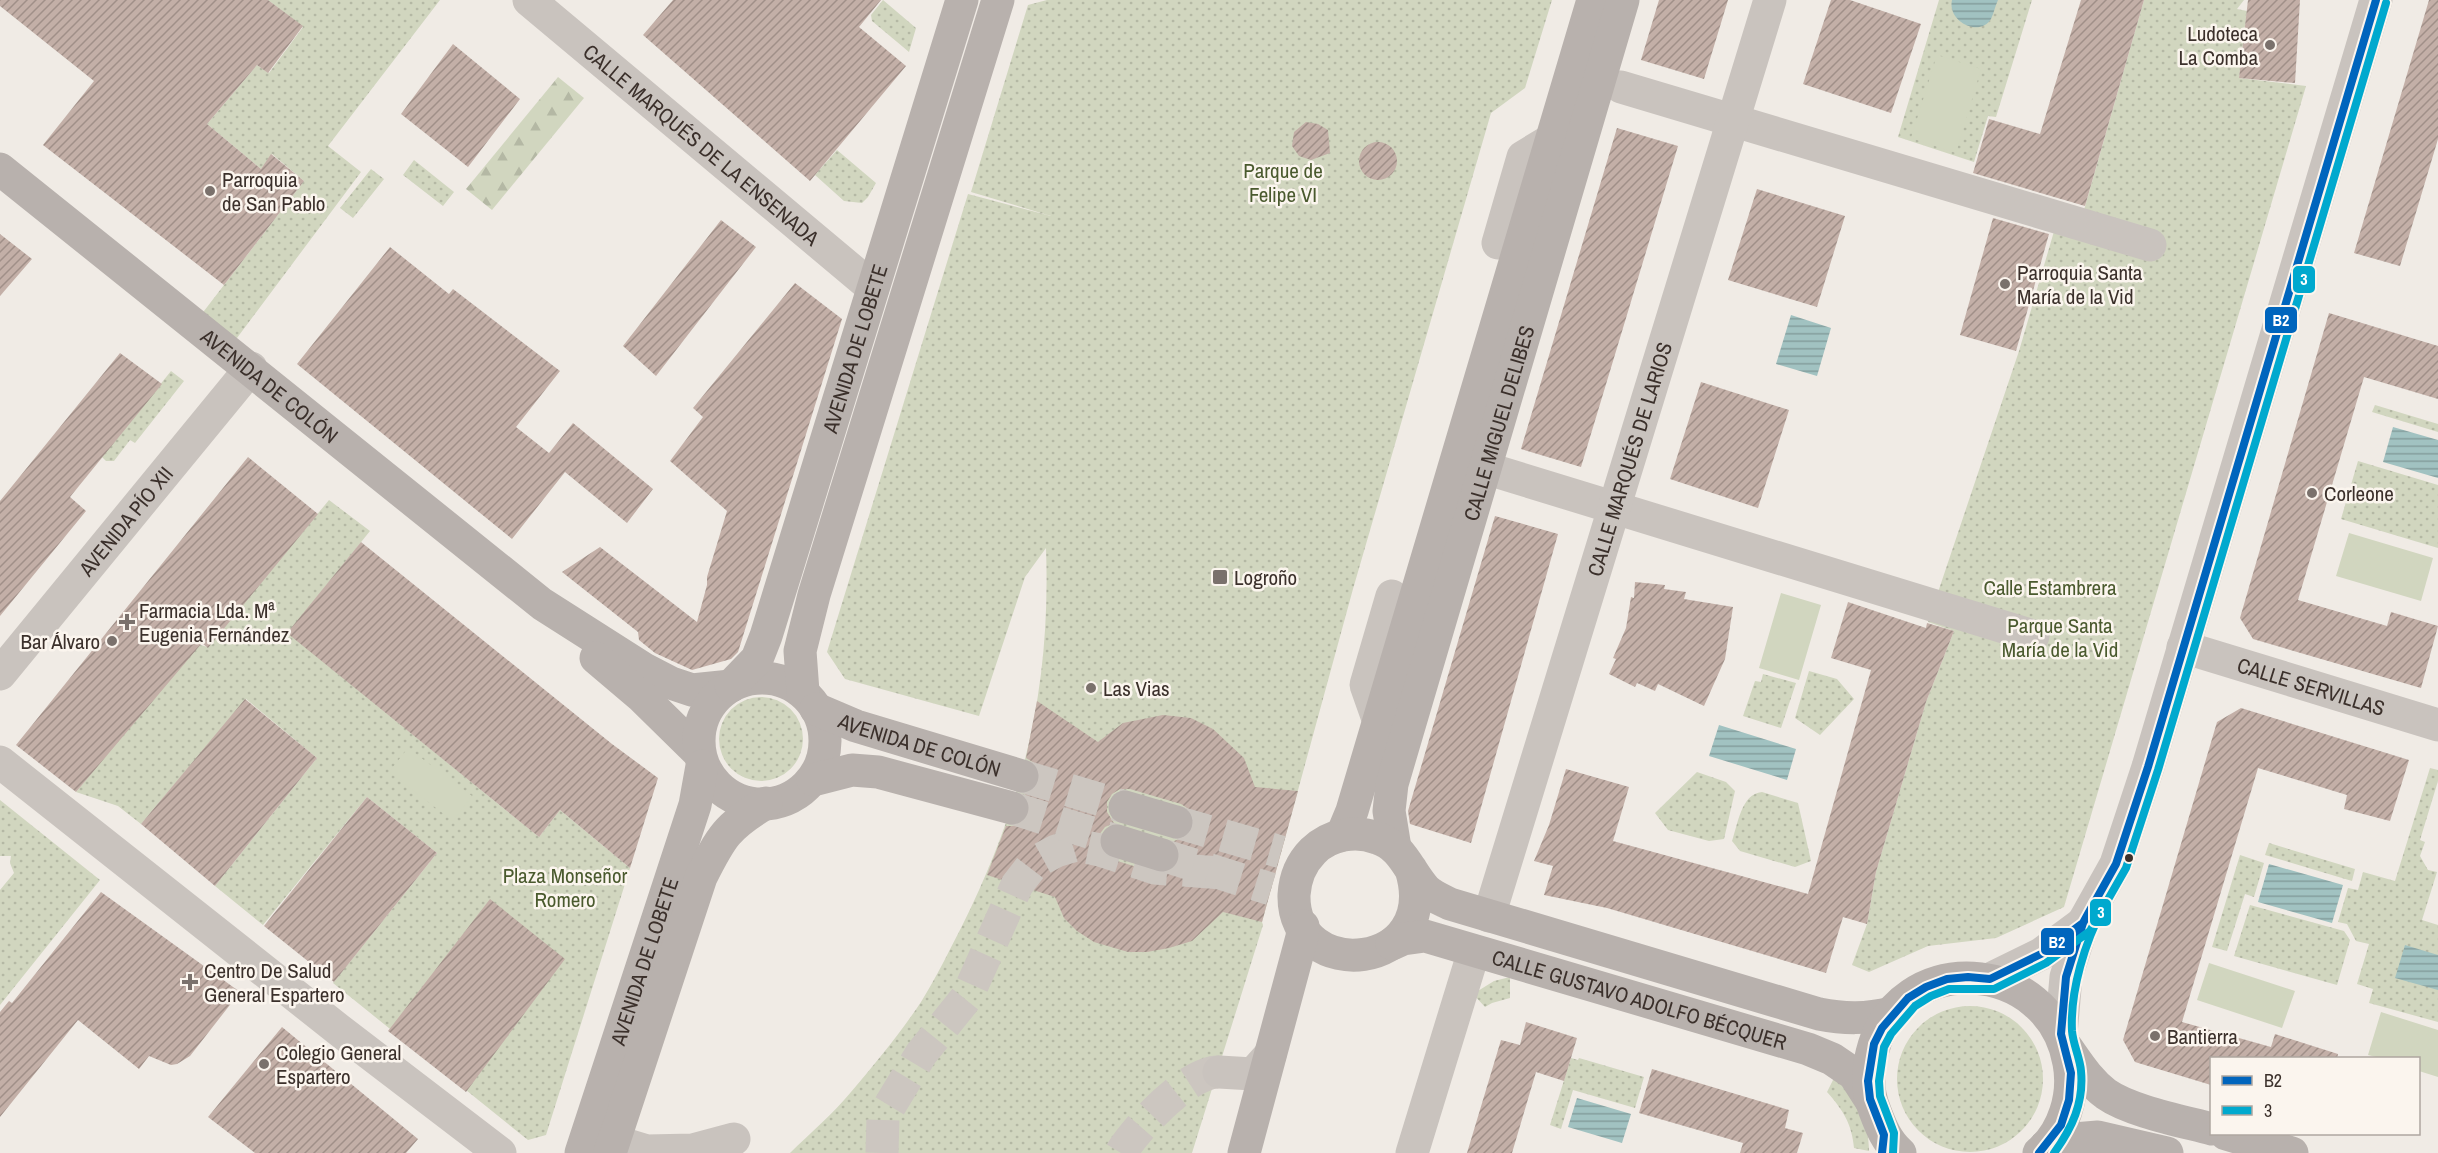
<svg xmlns="http://www.w3.org/2000/svg" width="2438" height="1153" viewBox="0 0 2438 1153" font-family="'Archivo Narrow',sans-serif">
<style>
.green{fill:url(#green-dots)}
.forest{fill:url(#forest-firs)}
.pitch{fill:#d1d6bf}
.water{fill:url(#water-rules)}
.building{fill:url(#building-hatch);fill-rule:evenodd}
.lines{fill:none;stroke-linecap:round;stroke-linejoin:round}
.minor-tunnel{stroke:#ccc6c0;stroke-width:33;stroke-dasharray:33 16;stroke-linecap:butt}
.major-tunnel{stroke:#ccc6c0;stroke-width:33;stroke-dasharray:33 16;stroke-linecap:butt}
.minor{stroke:#c9c3be;stroke-width:33}
.major{stroke:#b8b1ad;stroke-width:33}
.bus-1-casing{stroke:#fbf5ee;stroke-width:12}
.bus-2-casing{stroke:#fbf5ee;stroke-width:12}
.bus-1{stroke:#0065bd;stroke-width:8}
.bus-2{stroke:#00a9ce;stroke-width:8}
.poi-dot{fill:#7a716c;stroke:#fbf5ee;stroke-width:2}
.bus-dot{fill:#3b302b;stroke:#fbf5ee;stroke-width:2}
.labels{text-anchor:middle;dominant-baseline:central;stroke-width:5;stroke-linejoin:round;paint-order:stroke}
.poi-label{font-size:21px;fill:#3b302b;stroke:#fbf5ee;text-anchor:start}
.street-label{font-size:21px;fill:#3b302b;stroke:#fbf5ee}
.park-label{font-size:21px;fill:#4a5a2e;stroke:#fbf5ee}
.line-badge{stroke:#fbf5ee;stroke-width:2}
.badge-label{font-size:16px;text-anchor:middle;font-weight:bold;fill:#fff}
</style>
<defs>
<pattern id="green-dots" width="8" height="8" patternUnits="userSpaceOnUse" patternTransform="scale(1.5)"><rect width="8" height="8" fill="#d1d6bf"/><path d="M2 2h.1M6 6h.1" fill="none" stroke="#b4b8a4" stroke-width="1.8" stroke-linecap="round"/></pattern>
<pattern id="forest-firs" width="22" height="20" patternUnits="userSpaceOnUse" patternTransform="scale(1.5)"><rect width="22" height="20" fill="#d1d6bf"/><path d="M5 1l3.5 6h-7zM16 11l3.5 6h-7z" fill="#b4b8a4"/></pattern>
<pattern id="water-rules" width="6" height="5" patternUnits="userSpaceOnUse" patternTransform="scale(1.5)"><rect width="6" height="5" fill="#a1c2c1"/><path d="M0 2.5h6" fill="none" stroke="#849e9d"/></pattern>
<pattern id="building-hatch" width="6" height="6" patternUnits="userSpaceOnUse" patternTransform="scale(1.5)"><rect width="6" height="6" fill="#c3afa7"/><path d="M-1 1l2-2M0 6l6-6M5 7l2-2" fill="none" stroke="#a08f88"/></pattern>
</defs>
<rect width="100%" height="100%" fill="#f0ebe5"/>
<path class="green" d="M 268,0 L 440,0 L 328,146 L 361,172 L 228,350 L 194,324 L 304,181 L 272,154 L 261,169 L 207,124 L 257,65 L 269,73 L 303,27 Z
M 883,0 L 916,28 L 909,52 L 872,21 L 871,15 Z
M 1047,0 L 1552,0 L 1525,88 L 1491,113 L 1353,589 L 1262,922 L 1263,925 L 1192,1153 L 790,1153 C 810,1133 833,1114 851,1092 C 875,1064 901,1032 921,1002 C 936,978 949,951 962,926 C 1024,801 1051,687 1046,548 L 1025,577 L 979,716 L 845,679 L 827,652 L 968,194 L 1051,216 L 971,192 L 1028,5 Z
M 1939,0 L 2032,0 L 1996,117 L 1988,116 L 1974,162 L 1898,137 Z
M 2144,0 L 2244,0 L 2237,9 L 2247,11 L 2239,78 L 2306,86 L 2064,907 L 1996,938 L 1928,946 L 1869,972 L 1852,965 L 1867,924 L 1876,872 L 1926,702 L 1954,631 L 1928,622 L 2019,351 L 2062,204 L 2084,210 Z
M 837,150 L 876,183 L 868,197 L 862,203 L 844,201 L 815,175 Z
M 414,160 L 454,192 L 443,206 L 403,175 Z
M 371,169 L 384,179 L 353,218 L 340,208 Z
M 171,371 L 184,381 L 135,443 L 130,440 L 114,461 L 106,461 L 102,457 Z
M 2375,405 L 2438,424 L 2438,432 L 2372,412 Z
M 2358,461 L 2438,485 L 2438,548 L 2341,519 Z
M 329,500 L 370,531 L 288,633 L 539,837 L 560,810 L 630,868 L 546,1135 L 528,1140 L 333,983 L 437,853 L 367,797 L 263,925 L 215,886 L 317,758 L 246,699 L 141,824 L 118,806 L 76,792 L 196,644 L 208,647 Z
M 1809,671 L 1837,679 L 1854,699 L 1820,735 L 1795,718 Z
M 1763,674 L 1796,683 L 1781,728 L 1743,716 L 1755,681 L 1761,682 Z
M719 739a42 42 0 1 1 84 0a42 42 0 1 1-84 0Z
M 2430,768 L 2438,770 L 2438,781 L 2420,840 L 2425,842 L 2420,856 L 2428,870 L 2437,872 L 2422,920 L 2438,925 L 2438,1022 L 2369,1003 L 2373,989 L 2357,984 L 2369,944 L 2356,941 L 2347,924 L 2338,922 L 2348,888 L 2358,890 L 2363,872 L 2395,881 Z
M 1697,772 L 1726,782 L 1735,791 L 1724,839 L 1709,841 L 1668,830 L 1655,813 Z
M 1762,792 L 1798,803 L 1811,861 L 1795,867 L 1740,851 L 1732,841 C 1738,824 1741,794 1762,792 Z
M 0,800 L 100,880 L 0,1005 L 0,890 L 14,873 L 10,863 L 11,856 L 0,856 Z
M 2269,843 L 2355,869 L 2352,881 L 2265,855 Z
M 2240,855 L 2264,863 L 2254,897 L 2245,894 L 2227,951 L 2212,947 Z
M 2250,905 L 2344,931 L 2350,940 L 2337,985 L 2234,956 Z
M 1510,977 L 1510,998 L 1492,1003 L 1485,1007 L 1473,994 L 1494,981 Z
M1897 1079a73 73 0 1 1 146 0a73 73 0 1 1-146 0Z
M 1571,1058 L 1578,1060 L 1579,1058 L 1644,1077 L 1635,1108 L 1573,1090 L 1561,1129 L 1550,1125 Z
M 1834,1078 C 1857,1096 1869,1122 1869,1151 L 1854,1148 C 1852,1124 1843,1110 1827,1092 Z"/>
<path class="forest" d="M 558,77 L 584,98 L 492,210 L 466,189 Z"/>
<path class="pitch" d="M 1937,55 L 1981,69 L 1956,153 L 1911,138 Z
M 2349,533 L 2433,558 L 2421,601 L 2336,576 Z
M 1781,593 L 1821,605 L 1799,680 L 1759,668 Z
M 408,748 L 472,796 L 453,821 L 389,772 Z
M 2209,963 L 2295,991 L 2282,1028 L 2197,1000 Z
M 2381,1012 L 2438,1030 L 2438,1077 L 2419,1071 L 2418,1058 L 2380,1058 L 2368,1055 Z"/>
<path class="water" d="M 1952,0 L 1998,0 C 1995,6 1994,13 1991,19 C 1979,38 1947,21 1952,0 Z
M 1791,315 L 1831,328 L 1817,376 L 1776,364 Z
M 2393,427 L 2438,440 L 2438,478 L 2383,462 Z
M 1719,725 L 1796,749 L 1787,780 L 1709,756 Z
M 2269,864 L 2343,885 L 2332,923 L 2258,902 Z
M 2405,945 L 2438,955 L 2438,990 L 2395,978 Z
M 1577,1098 L 1631,1114 L 1622,1143 L 1568,1127 Z"/>
<path class="building" d="M 0,0 L 268,0 L 303,26 L 268,73 L 257,65 L 207,124 L 261,169 L 271,154 L 304,181 L 224,285 L 43,145 L 94,81 L 0,6 Z
M 673,0 L 881,0 L 859,27 L 906,66 L 810,181 L 643,35 Z
M 1659,0 L 1728,0 L 1704,79 L 1641,60 Z
M 1831,0 L 1850,0 L 1921,24 L 1891,113 L 1803,84 Z
M 2081,0 L 2144,0 L 2085,206 L 1973,173 L 1989,119 L 2040,134 Z
M 2248,0 L 2300,0 L 2295,83 L 2239,78 Z
M 2429,0 L 2438,0 L 2438,139 L 2400,266 L 2354,253 Z
M 453,44 L 520,99 L 468,167 L 401,114 Z
M 1306,122 L 1318,124 L 1328,130 L 1330,153 L 1311,160 L 1299,156 L 1292,146 L 1294,132 Z
M 1617,128 L 1678,146 L 1581,467 L 1521,449 Z
M1359 161a19 19 0 1 1 38 0a19 19 0 1 1-38 0Z
M 1757,189 L 1845,216 L 1817,307 L 1728,280 Z
M 1993,218 L 2049,234 L 2016,351 L 1960,335 Z
M 721,220 L 756,247 L 656,376 L 623,346 Z
M 0,234 L 32,259 L 0,296 Z
M 390,247 L 449,294 L 453,289 L 560,371 L 516,427 L 549,453 L 573,423 L 653,489 L 627,523 L 565,472 L 512,539 L 297,364 Z
M 795,283 L 842,319 L 738,652 L 731,659 L 692,670 L 655,653 L 639,640 L 638,632 L 562,572 L 600,547 L 697,622 L 707,585 L 707,577 L 727,511 L 670,461 L 703,417 L 693,408 Z
M 2329,313 L 2438,346 L 2438,399 L 2364,377 L 2298,600 L 2387,626 L 2391,612 L 2438,626 L 2421,688 L 2253,639 L 2240,618 Z
M 120,353 L 162,384 L 70,497 L 86,511 L 0,616 L 0,501 Z
M 1701,382 L 1789,410 L 1758,508 L 1670,479 Z
M 248,457 L 318,514 L 208,648 L 202,643 L 76,792 L 16,745 Z
M 1495,516 L 1558,534 L 1471,843 L 1410,824 L 1408,811 Z
M 361,542 L 612,744 L 658,778 L 630,868 L 560,810 L 539,837 L 287,633 Z
M 1635,582 L 1665,585 L 1664,589 L 1686,592 L 1684,599 L 1733,607 L 1725,659 L 1704,706 L 1658,684 L 1655,691 L 1637,683 L 1635,687 L 1609,674 L 1616,659 L 1613,658 L 1626,628 L 1631,597 L 1634,598 Z
M 1848,602 L 1926,628 L 1927,623 L 1954,631 L 1926,702 L 1876,872 L 1867,924 L 1843,917 L 1826,973 L 1607,908 L 1544,895 L 1553,866 L 1534,861 L 1549,825 L 1566,769 L 1629,787 L 1613,841 L 1808,894 L 1871,670 L 1831,658 Z
M 245,699 L 317,758 L 215,886 L 141,824 Z
M 1037,701 L 1098,742 L 1123,723 L 1163,715 L 1191,718 L 1213,729 L 1244,758 L 1255,787 L 1298,791 L 1262,922 L 1223,912 L 1192,941 L 1169,948 L 1147,952 L 1128,952 L 1094,942 L 1077,931 L 1064,918 L 1055,897 L 987,875 L 1006,826 L 1016,826 L 1026,821 L 1030,813 L 1030,804 L 1025,794 L 1034,790 L 1040,781 L 1040,772 L 1036,764 L 1026,758 ZM 1120,789 L 1130,789 L 1181,804 L 1190,810 L 1194,817 L 1194,827 L 1188,836 L 1174,841 L 1180,851 L 1180,861 L 1174,869 L 1166,873 L 1156,873 L 1111,859 L 1103,853 L 1099,845 L 1099,835 L 1105,827 L 1114,823 L 1107,812 L 1107,802 L 1112,794 Z
M 2241,708 L 2409,760 L 2390,821 L 2344,809 L 2347,795 L 2258,768 L 2182,1022 L 2271,1047 L 2275,1034 L 2338,1054 L 2337,1059 L 2211,1059 L 2211,1085 L 2135,1062 L 2123,1040 L 2217,722 Z
M 367,797 L 437,853 L 334,982 L 264,926 Z
M 101,892 L 240,992 L 190,1056 L 177,1064 L 171,1065 L 149,1056 L 139,1069 L 78,1020 L 0,1117 L 0,1012 L 9,1001 L 12,1003 Z
M 490,899 L 565,959 L 466,1092 L 388,1031 Z
M 1526,1022 L 1577,1038 L 1564,1081 L 1536,1072 L 1512,1153 L 1467,1153 L 1501,1040 L 1520,1045 Z
M 282,1027 L 418,1139 L 406,1153 L 255,1153 L 208,1117 Z
M 1652,1069 L 1789,1110 L 1785,1128 L 1803,1133 L 1797,1153 L 1740,1153 L 1743,1143 L 1639,1113 Z"/>
<g class="lines">
<path class="minor-tunnel" d="M 882,1153 L 883,1117 L 921,1054 L 967,997 L 1017,885 L 1034,863 L 1056,851 L 1076,845 L 1100,850 L 1155,868 L 1221,873
M 1121,1153 C 1136,1128 1189,1071 1219,1072"/>
<path class="major-tunnel" d="M 1022,776 L 1125,807
M 1012,808 L 1117,841
M 1176,822 L 1281,852
M 1162,855 L 1271,889"/>
<g class="minor">
<path id="s1" d="M 529,0 L 873,288"/>
<path d="M 1621,87 L 2150,245"/>
<path d="M 1498,243 L 1523,157 L 1551,140"/>
<path d="M 1485,468 L 2033,636"/>
<path id="s2" d="M 2183,647 L 2438,725"/>
<path id="s3" d="M 0,674 L 251,368"/>
<path d="M 1378,719 L 1366,685 L 1392,596"/>
<path d="M 0,762 L 339,1030 L 500,1153"/>
<path id="s4" d="M 1489,916 L 1770,0"/>
<path d="M 1990,979 L 2041,954 L 2083,923"/>
<path d="M 2061,1034 L 2066,977 L 2083,923 L 2116,864 L 2148,767 L 2376,0"/>
<path d="M 1219,1072 L 1253,1074 L 1270,1055"/>
<path d="M 614,1141 L 647,1151 L 693,1150 L 734,1139"/>
<path d="M 1412,1153 L 1474,951"/>
</g>
<g class="major">
<path id="s5" d="M 0,169 L 542,604 L 644,669 L 671,683 L 692,690 L 731,686"/>
<path d="M 596,658 L 642,697 L 697,751"/>
<circle cx="762" cy="741" r="63"/>
<path id="s6" d="M 731,686 L 757,659 L 766,636 L 962,0"/>
<path d="M 803,692 L 800,651 L 814,595 L 998,0"/>
<path id="s7" d="M 816,709 L 856,726 L 1022,776"/>
<path d="M 813,780 L 852,770 L 878,772 L 1012,808"/>
<path d="M 1125,807 L 1176,822"/>
<path d="M 1342,835 L 1352,811 L 1593,0"/>
<path d="M 1117,841 L 1162,855"/>
<path id="s8" d="M 1395,848 L 1389,811 L 1392,784 L 1623,0"/>
<path d="M 1411,869 C 1443,972 1292,985 1294,895 C 1295,878 1301,863 1313,851 C 1330,834 1356,830 1377,838 C 1403,846 1409,872 1426,890 C 1432,896 1442,900 1450,904 L 1819,1014 C 1845,1019 1866,1019 1892,1013"/>
<path id="s9" d="M 1392,944 L 1403,939 L 1425,936 L 1808,1049 L 1832,1059 L 1854,1074 L 1870,1099"/>
<path d="M 2067,1048 C 2079,1065 2089,1081 2106,1094 C 2130,1111 2182,1121 2212,1129"/>
<path d="M 2226,1134 L 2292,1153"/>
<path d="M 2045,1147 L 2074,1139 L 2098,1137 L 2167,1153"/>
<path id="s10" d="M 581,1153 L 695,805 L 702,766"/>
<path d="M 610,1153 L 701,877 C 721,837 727,826 766,803"/>
<path d="M 1244,1153 L 1302,937 L 1303,926"/>
<path d="M 1900,1153 C 1887,1142 1881,1127 1875,1111 C 1867,1092 1867,1073 1872,1053 C 1898,947 2050,956 2069,1063 C 2075,1095 2064,1132 2039,1153"/>
</g>
<g class="bus-1-casing">
<path id="bus-1" d="M 1882,1153 L 1884,1135 L 1870,1099 L 1868,1081 L 1874,1044 L 1882,1028 L 1908,998 L 1926,987 L 1947,979 L 1968,977 L 1990,979 L 2041,954 L 2083,923 L 2116,864 L 2148,767 L 2376,0
M 2039,1153 L 2061,1125 L 2069,1100 L 2071,1073 L 2061,1034 L 2066,977 L 2083,923 L 2095,901"/>
</g>
<g class="bus-2-casing">
<path id="bus-2" d="M 1893,1153 L 1894,1133 L 1880,1096 L 1879,1081 L 1884,1047 L 1891,1034 L 1915,1006 L 1931,996 L 1949,989 L 1994,989 L 2046,963 L 2090,931 L 2126,868 L 2158,770 L 2386,3
M 2054,1153 C 2072,1128 2084,1103 2081,1071 C 2080,1058 2073,1044 2072,1031 C 2070,990 2085,942 2104,906"/>
</g>
<use href="#bus-1" class="bus-1"/>
<use href="#bus-2" class="bus-2"/>
</g>
<g class="poi-dot">
<circle cx="2270" cy="45" r="6"/>
<circle cx="210" cy="191" r="6"/>
<circle cx="2005" cy="284" r="6"/>
<circle cx="2312" cy="493" r="6"/>
<rect x="1212" y="569" width="16" height="16" rx="3"/>
<path d="M124 613h6v6h6v6h-6v6h-6v-6h-6v-6h6z"/>
<circle cx="112" cy="641" r="6"/>
<circle cx="1091" cy="688" r="6"/>
<path d="M187 973h6v6h6v6h-6v6h-6v-6h-6v-6h6z"/>
<circle cx="2155" cy="1036" r="6"/>
<circle cx="264" cy="1064" r="6"/>
</g>
<circle class="bus-dot" cx="2129" cy="858" r="5"/>
<g class="labels">
<g class="poi-label">
<text x="2258" y="33" text-anchor="end">Ludoteca<tspan x="2258" dy="24">La Comba</tspan></text>
<text x="222" y="179">Parroquia<tspan x="222" dy="24">de San Pablo</tspan></text>
<text x="2017" y="272">Parroquia Santa<tspan x="2017" dy="24">María de la Vid</tspan></text>
<text x="2324" y="493">Corleone</text>
<text x="1234" y="577">Logroño</text>
<text x="139" y="610">Farmacia Lda. Mª<tspan x="139" dy="24">Eugenia Fernández</tspan></text>
<text x="100" y="641" text-anchor="end">Bar Álvaro</text>
<text x="1103" y="688">Las Vias</text>
<text x="204" y="970">Centro De Salud<tspan x="204" dy="24">General Espartero</tspan></text>
<text x="2167" y="1036">Bantierra</text>
<text x="276" y="1052">Colegio General<tspan x="276" dy="24">Espartero</tspan></text>
</g>
<g class="street-label">
<text stroke="none"><textPath href="#s1" startOffset="225">CALLE MARQUÉS DE LA ENSENADA</textPath></text>
<text stroke="none"><textPath href="#s6" startOffset="363">AVENIDA DE LOBETE</textPath></text>
<text stroke="none"><textPath href="#s5" startOffset="346">AVENIDA DE COLÓN</textPath></text>
<text stroke="none"><textPath href="#s8" startOffset="441">CALLE MIGUEL DELIBES</textPath></text>
<text stroke="none"><textPath href="#s4" startOffset="478">CALLE MARQUÉS DE LARIOS</textPath></text>
<text stroke="none"><textPath href="#s3" startOffset="198">AVENIDA PÍO XII</textPath></text>
<text stroke="none"><textPath href="#s2" startOffset="134">CALLE SERVILLAS</textPath></text>
<text stroke="none"><textPath href="#s7" startOffset="110">AVENIDA DE COLÓN</textPath></text>
<text stroke="none"><textPath href="#s10" startOffset="202">AVENIDA DE LOBETE</textPath></text>
<text stroke="none"><textPath href="#s9" startOffset="258">CALLE GUSTAVO ADOLFO BÉCQUER</textPath></text>
</g>
<g class="park-label">
<text x="1283" y="170">Parque de<tspan x="1283" dy="24">Felipe VI</tspan></text>
<text x="2050" y="587">Calle Estambrera</text>
<text x="2060" y="625">Parque Santa<tspan x="2060" dy="24">María de la Vid</tspan></text>
<text x="565" y="875">Plaza Monseñor<tspan x="565" dy="24">Romero</tspan></text>
</g>
</g>
<g class="line-badge">
<rect x="2292" y="265" width="24" height="29" rx="6" fill="#00a9ce"/>
<rect x="2264" y="306" width="34" height="28" rx="6" fill="#0065bd"/>
<rect x="2089" y="898" width="23" height="29" rx="6" fill="#00a9ce"/>
<rect x="2040" y="927" width="35" height="29" rx="6" fill="#0065bd"/>
</g>
<g class="badge-label">
<text x="2304" y="285">3</text>
<text x="2281" y="326">B2</text>
<text x="2101" y="918">3</text>
<text x="2057" y="948">B2</text>
</g>
<rect x="2210" y="1057" width="210" height="78" fill="#fbf5ee" stroke="#aea6a0" stroke-width="1.5"/>
<rect x="2222" y="1076" width="30" height="9" fill="#0065bd" stroke="#aea6a0" stroke-width="1.5"/>
<text x="2264" y="1087" font-size="18" fill="#3b302b">B2</text>
<rect x="2222" y="1106" width="30" height="9" fill="#00a9ce" stroke="#aea6a0" stroke-width="1.5"/>
<text x="2264" y="1117" font-size="18" fill="#3b302b">3</text>
</svg>
